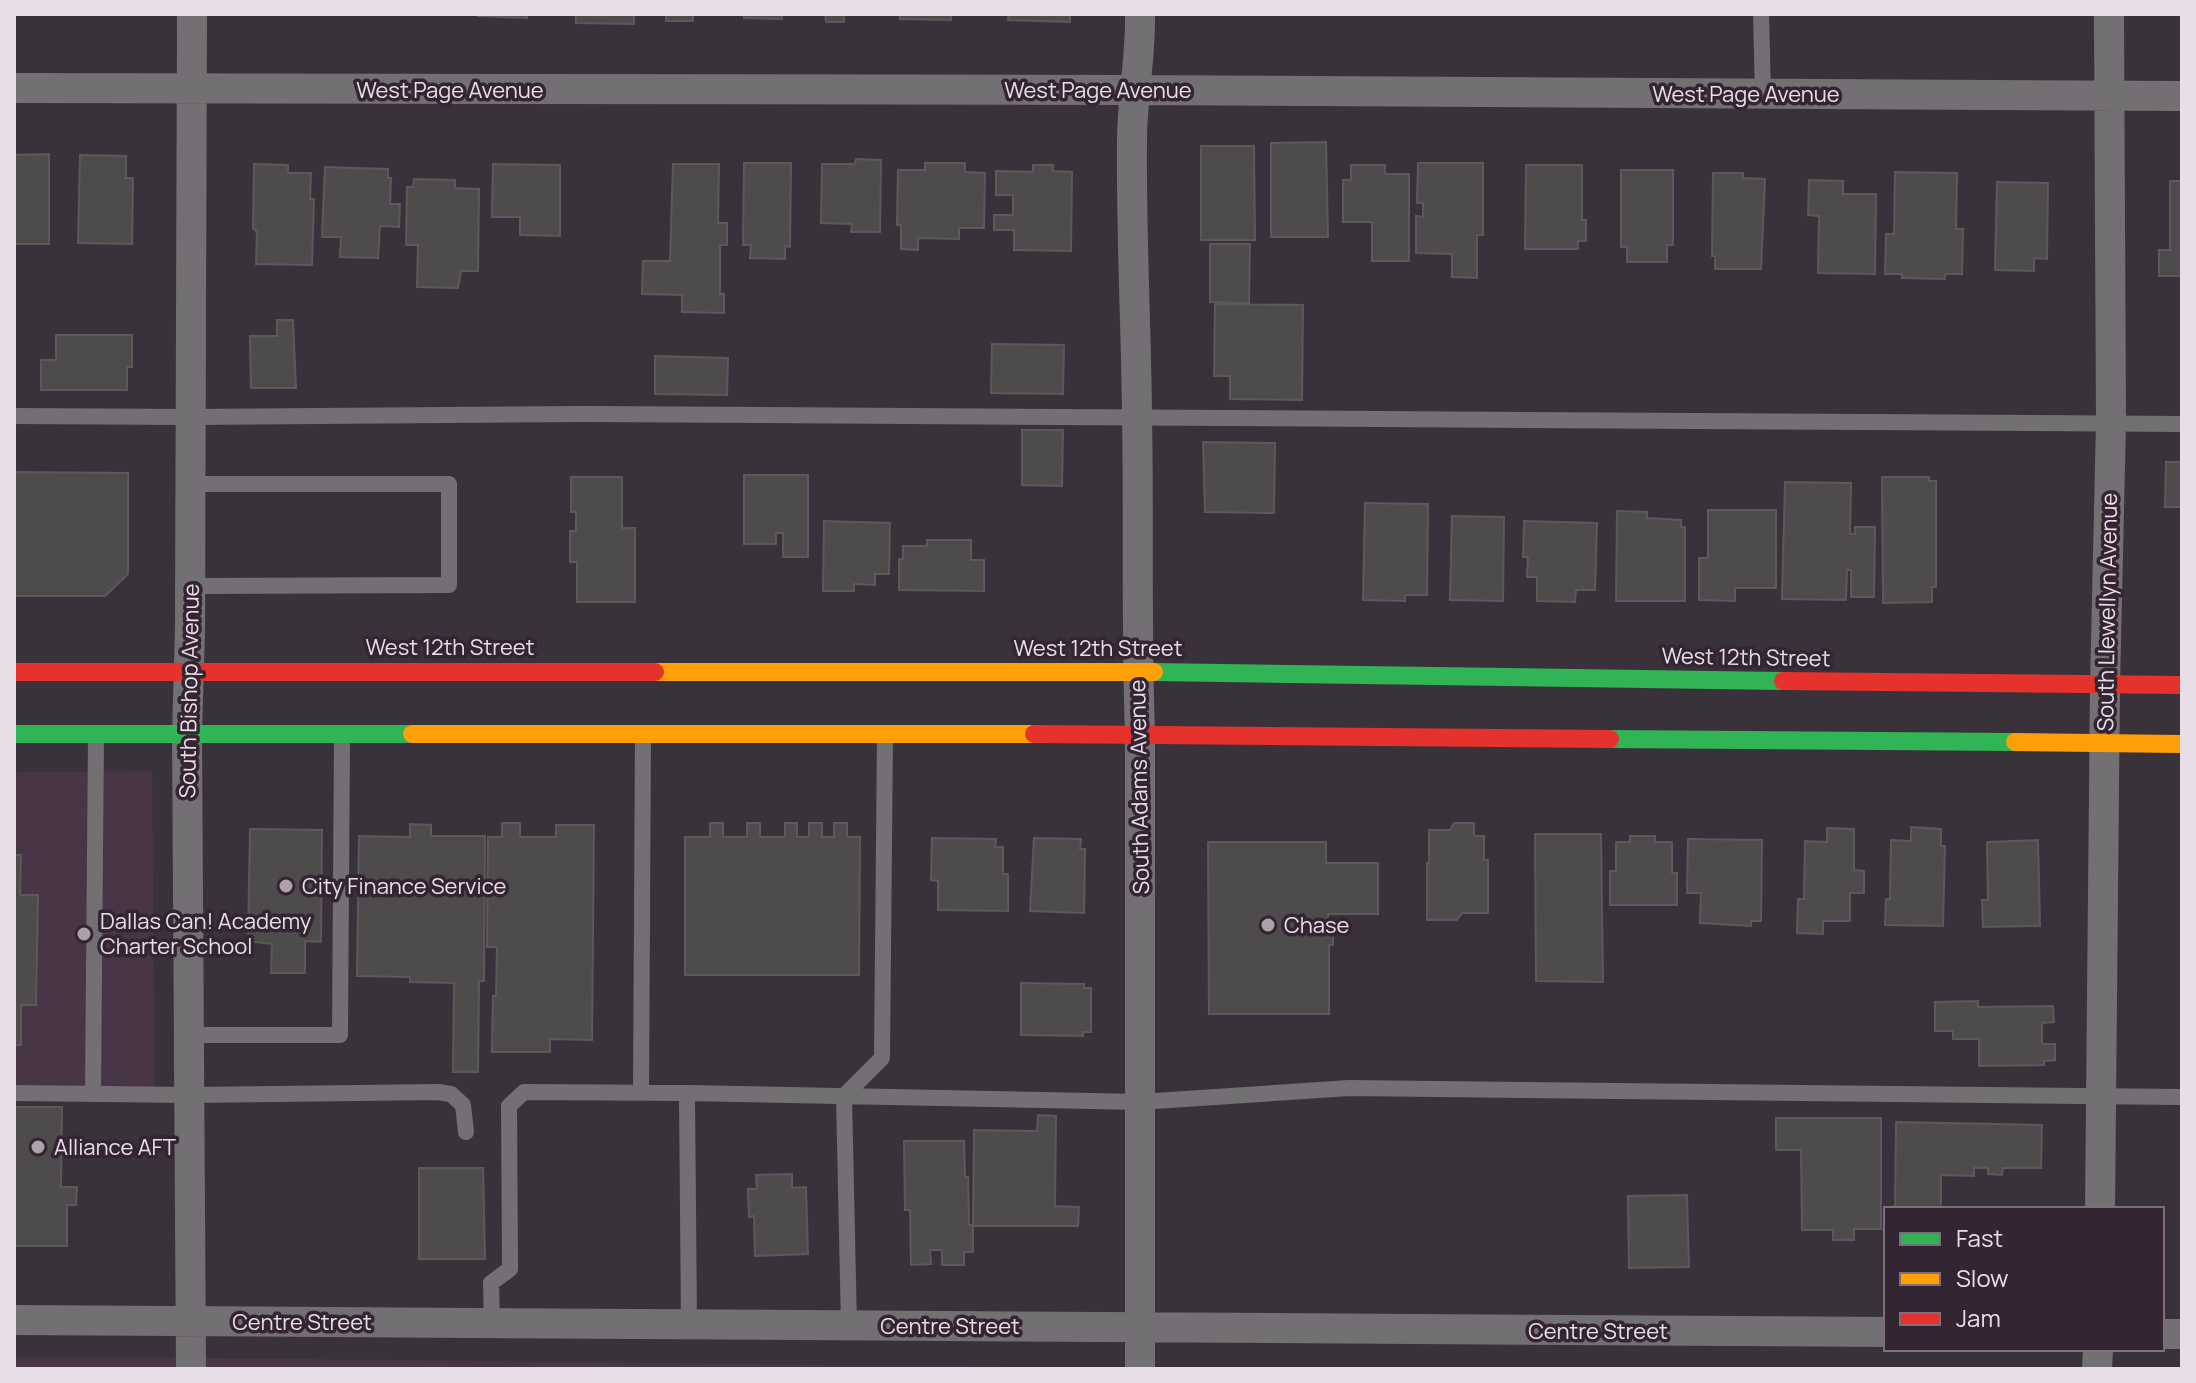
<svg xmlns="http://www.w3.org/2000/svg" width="2196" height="1383" viewBox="0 0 2196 1383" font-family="Manrope,sans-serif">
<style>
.built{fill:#483546}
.building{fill:#4e4b4c;stroke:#5c595a;stroke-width:2}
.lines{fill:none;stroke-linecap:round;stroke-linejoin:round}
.lane{stroke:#737073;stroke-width:16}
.street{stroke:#737073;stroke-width:30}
.fast{stroke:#30b455;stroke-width:18}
.slow{stroke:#ff9f0a;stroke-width:18}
.jam{stroke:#e5322d;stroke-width:18}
.poi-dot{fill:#aba2aa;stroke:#342532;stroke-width:3}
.labels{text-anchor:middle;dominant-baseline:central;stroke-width:7;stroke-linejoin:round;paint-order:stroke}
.street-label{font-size:22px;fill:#e8dee7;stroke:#342532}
.poi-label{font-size:22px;fill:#e8dee7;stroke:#342532;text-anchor:start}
</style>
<rect width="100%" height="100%" fill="#3a323a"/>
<path class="built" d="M 152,771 L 155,1096 L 14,1097 L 14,772 Z
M 14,1357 L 127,1357 L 1232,1369 L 14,1369 Z"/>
<path class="building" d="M 478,14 L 527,14 L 527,18 L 478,16 Z
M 576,14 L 634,14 L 634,24 L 576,23 Z
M 666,14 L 693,14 L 693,21 L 666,21 Z
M 744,14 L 782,14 L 782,19 L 744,18 Z
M 825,14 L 844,14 L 844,22 L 826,22 Z
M 900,14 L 951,14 L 951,20 L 900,19 Z
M 1009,14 L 1070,14 L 1070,22 L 1008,20 Z
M 1326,142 L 1328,237 L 1271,237 L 1271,143 Z
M 1201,146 L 1254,146 L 1255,240 L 1201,240 Z
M 49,154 L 49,244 L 14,244 L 14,155 Z
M 80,155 L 126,156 L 126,178 L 133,178 L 132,244 L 78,243 Z
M 856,159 L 881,160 L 880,232 L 851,232 L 852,224 L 821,223 L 822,164 L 855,164 Z
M 744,163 L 791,163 L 790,247 L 785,246 L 785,259 L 750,258 L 751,245 L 743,245 Z
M 925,163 L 965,163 L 965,172 L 985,173 L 984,228 L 959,228 L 959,239 L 918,238 L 918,250 L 901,249 L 901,225 L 897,225 L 898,170 L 925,170 Z
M 1418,163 L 1483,163 L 1483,235 L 1477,235 L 1477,278 L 1452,277 L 1452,254 L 1416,253 L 1416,216 L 1423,217 L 1423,203 L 1417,203 Z
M 254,164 L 288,165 L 288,173 L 311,173 L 310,199 L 314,199 L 312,265 L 256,264 L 257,232 L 253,228 Z
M 493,164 L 560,165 L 560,236 L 520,235 L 520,217 L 492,217 Z
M 673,164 L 719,164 L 718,223 L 727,223 L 727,245 L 720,245 L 720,294 L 724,294 L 724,313 L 682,312 L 682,295 L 642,294 L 643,261 L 670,261 Z
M 1033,165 L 1053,165 L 1053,171 L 1072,172 L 1071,251 L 1014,250 L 1014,230 L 994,230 L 994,215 L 1013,215 L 1013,195 L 996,195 L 996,171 L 1033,172 Z
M 1351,165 L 1385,165 L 1385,174 L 1409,174 L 1409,261 L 1372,261 L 1372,222 L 1343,222 L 1343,180 L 1351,180 Z
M 1526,165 L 1582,165 L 1582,220 L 1586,220 L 1586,241 L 1578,241 L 1578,249 L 1525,249 Z
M 325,167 L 388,169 L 388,178 L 391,178 L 390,204 L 400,204 L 399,227 L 380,226 L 378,258 L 340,257 L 341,237 L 322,237 Z
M 1621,170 L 1673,170 L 1673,245 L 1667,245 L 1667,262 L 1627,262 L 1627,247 L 1621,247 Z
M 1895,172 L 1957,173 L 1956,229 L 1963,229 L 1962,274 L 1945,274 L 1945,279 L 1902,278 L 1902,274 L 1885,274 L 1886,234 L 1894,234 Z
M 1713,173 L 1743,173 L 1743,178 L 1765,179 L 1761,269 L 1715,269 L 1715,256 L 1712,256 Z
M 414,179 L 455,180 L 455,188 L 479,189 L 478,271 L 461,271 L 458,288 L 417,287 L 418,245 L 406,245 L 407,187 L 413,187 Z
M 1809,180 L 1843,181 L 1843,194 L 1876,194 L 1875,274 L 1818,273 L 1819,216 L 1808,215 Z
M 2170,181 L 2182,181 L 2182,276 L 2159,276 L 2159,250 L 2170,250 Z
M 1997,182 L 2048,183 L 2047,259 L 2034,258 L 2034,271 L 1995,270 Z
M 1210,244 L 1250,244 L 1249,303 L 1210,302 Z
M 1215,304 L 1303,305 L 1302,400 L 1230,399 L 1230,376 L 1214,376 Z
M 277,320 L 293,320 L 296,388 L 251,388 L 250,336 L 277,336 Z
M 56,335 L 132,335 L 132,367 L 127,367 L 127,390 L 41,390 L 41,360 L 56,360 Z
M 992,344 L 1064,345 L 1063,394 L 991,393 Z
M 655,356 L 728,358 L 727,395 L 655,394 Z
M 1022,430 L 1063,430 L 1062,486 L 1022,485 Z
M 1203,442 L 1275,443 L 1274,513 L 1205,512 Z
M 2166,462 L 2182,462 L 2182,507 L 2165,507 Z
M 14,472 L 128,473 L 128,574 L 105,596 L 14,596 Z
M 744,475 L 808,475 L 808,557 L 783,557 L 783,533 L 776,533 L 776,544 L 744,544 Z
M 571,477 L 622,477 L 622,528 L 635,528 L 635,602 L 577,602 L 577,562 L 570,562 L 570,531 L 576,531 L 576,512 L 571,512 Z
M 1882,477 L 1929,477 L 1929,481 L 1936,481 L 1936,587 L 1932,587 L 1932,602 L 1883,603 Z
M 1785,482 L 1851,483 L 1850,534 L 1855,534 L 1855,527 L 1875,527 L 1874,597 L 1851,597 L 1851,570 L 1847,570 L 1846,600 L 1782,599 Z
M 1365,503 L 1428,504 L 1427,595 L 1405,595 L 1405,601 L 1363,600 Z
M 1708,510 L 1776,510 L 1776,588 L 1735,588 L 1735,601 L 1699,600 L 1699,558 L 1708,558 Z
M 1617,511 L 1647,512 L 1647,518 L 1681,520 L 1681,527 L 1685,527 L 1685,601 L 1616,601 Z
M 1452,516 L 1504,517 L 1503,601 L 1450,600 Z
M 824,521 L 890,523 L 889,574 L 875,574 L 875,585 L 854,584 L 854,591 L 823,591 Z
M 1524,521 L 1597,523 L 1595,590 L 1576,590 L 1575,602 L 1537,601 L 1537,577 L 1527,577 L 1528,557 L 1523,557 Z
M 927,540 L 971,540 L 971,560 L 984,560 L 984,591 L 899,590 L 899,559 L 903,559 L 903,546 L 927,546 Z
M 502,823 L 520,823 L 520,837 L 556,837 L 556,825 L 594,825 L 592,1040 L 550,1039 L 550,1052 L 492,1052 L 493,996 L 496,996 L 497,947 L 487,947 L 488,837 L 502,837 Z
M 710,823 L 723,823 L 723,837 L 747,837 L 747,823 L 760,823 L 760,837 L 785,837 L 785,823 L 797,823 L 797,837 L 809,837 L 809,823 L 822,823 L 822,837 L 834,837 L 834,823 L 847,823 L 847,837 L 860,837 L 859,975 L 685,975 L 685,837 L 710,837 Z
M 1454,823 L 1474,823 L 1474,836 L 1484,836 L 1484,860 L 1488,860 L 1488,913 L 1462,913 L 1457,920 L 1427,920 L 1427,863 L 1429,863 L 1429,830 L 1450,830 Z
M 410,824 L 431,825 L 431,836 L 485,836 L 484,981 L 479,981 L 478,1072 L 453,1072 L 454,983 L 410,982 L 410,977 L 357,976 L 359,836 L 410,837 Z
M 1911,827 L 1941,829 L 1941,846 L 1945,846 L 1943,926 L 1885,925 L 1886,899 L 1890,899 L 1891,840 L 1911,841 Z
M 1827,828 L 1854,829 L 1854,870 L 1864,871 L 1864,893 L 1850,893 L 1850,921 L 1823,921 L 1823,934 L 1797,933 L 1798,899 L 1804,899 L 1805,841 L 1827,842 Z
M 250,829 L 322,830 L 321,942 L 305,941 L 305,973 L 271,973 L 272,944 L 248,941 Z
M 1535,834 L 1601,834 L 1603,982 L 1536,981 Z
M 1630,836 L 1655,836 L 1655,842 L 1672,842 L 1672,873 L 1677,873 L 1677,905 L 1610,905 L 1610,871 L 1616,871 L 1616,842 L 1630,842 Z
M 932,838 L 996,839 L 995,847 L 1003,847 L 1003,874 L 1008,874 L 1008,911 L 938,910 L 938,881 L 931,880 Z
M 1034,838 L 1081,839 L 1080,849 L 1085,849 L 1084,913 L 1030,911 Z
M 1688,839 L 1762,840 L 1761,921 L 1751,921 L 1751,926 L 1700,923 L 1701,893 L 1687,893 Z
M 2038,840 L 2040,926 L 1983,927 L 1982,900 L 1988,900 L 1987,842 Z
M 1208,842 L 1326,842 L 1326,863 L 1378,863 L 1378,914 L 1328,914 L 1328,935 L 1333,935 L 1333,945 L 1329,945 L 1329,1014 L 1209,1014 Z
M 14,855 L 21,855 L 20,895 L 38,895 L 36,1005 L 21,1005 L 21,1045 L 14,1045 Z
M 1021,983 L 1084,984 L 1084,988 L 1091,988 L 1091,1032 L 1083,1032 L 1083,1036 L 1021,1035 Z
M 1978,1001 L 1978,1007 L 2053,1006 L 2054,1022 L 2042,1023 L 2042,1044 L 2055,1044 L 2055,1060 L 2044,1061 L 2044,1065 L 1979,1066 L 1979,1039 L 1953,1039 L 1953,1031 L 1935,1031 L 1935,1002 Z
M 14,1107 L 62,1107 L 61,1187 L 77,1187 L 76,1205 L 67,1205 L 67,1246 L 14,1246 Z
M 1038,1115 L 1056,1116 L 1055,1206 L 1079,1207 L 1078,1226 L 973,1226 L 974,1130 L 1037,1131 Z
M 1776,1118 L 1881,1118 L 1881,1229 L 1854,1229 L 1854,1240 L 1833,1240 L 1833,1230 L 1802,1230 L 1801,1150 L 1776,1150 Z
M 1896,1122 L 2042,1125 L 2041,1168 L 2003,1168 L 2002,1175 L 1988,1174 L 1988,1168 L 1974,1168 L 1974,1176 L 1941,1175 L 1941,1209 L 1895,1209 Z
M 904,1141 L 964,1141 L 965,1177 L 968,1177 L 969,1225 L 973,1225 L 973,1252 L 964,1252 L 964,1265 L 942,1265 L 942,1250 L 930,1250 L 931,1264 L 911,1265 L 910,1210 L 905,1210 Z
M 419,1168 L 483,1168 L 485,1259 L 419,1259 Z
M 792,1174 L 792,1188 L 806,1187 L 808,1254 L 755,1256 L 754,1216 L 749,1217 L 748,1189 L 757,1189 L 756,1175 Z
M 1687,1195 L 1689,1267 L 1629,1268 L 1628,1196 Z"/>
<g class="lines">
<path class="lane" d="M 1761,14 L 1763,94
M 14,416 L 190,417 L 586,414 L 2182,424
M 190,484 L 449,484 L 449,585 L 190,586
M 189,1035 L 340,1035 L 342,736
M 641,1092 L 643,736
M 14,1093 L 189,1095 L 438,1092 L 451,1094 L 463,1105 L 466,1132
M 687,1093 L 689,1325
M 93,1094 L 96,735
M 492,1324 L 491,1283 L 510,1269 L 509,1106 L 524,1092 L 687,1093 L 1140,1102 L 1349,1088 L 2182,1097
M 849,1326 L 844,1096 L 882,1058 L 885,735"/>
<path class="street" d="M 14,88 L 1135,90 L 2182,96
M 2100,1209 L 2105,685 L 2111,423 L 2109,14
M 14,1320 L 1886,1332
M 2162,1334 L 2182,1334
M 191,1369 L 187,734 L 190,630 L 192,14
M 1140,1369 L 1140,734 C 1136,627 1139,520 1137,413 C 1136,322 1131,231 1132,141 C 1132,98 1141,57 1140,14
M 2097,1369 L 2098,1349"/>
<path class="fast" d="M 1154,672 L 1783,681
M 14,734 L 412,734
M 1610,739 L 2015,742"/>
<path class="slow" d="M 655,672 L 1154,672
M 412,734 L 1034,734
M 2015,742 L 2182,744"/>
<path class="jam" d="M 14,672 L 655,672
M 1783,681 L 2182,685
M 1034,734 L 1610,739"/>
</g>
<g class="poi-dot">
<circle cx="286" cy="886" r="8"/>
<circle cx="1268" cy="925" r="8"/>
<circle cx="84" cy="934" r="8"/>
<circle cx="38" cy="1147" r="8"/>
</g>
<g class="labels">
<g class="street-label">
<text x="450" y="90">West Page Avenue</text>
<text x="1098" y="90">West Page Avenue</text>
<text x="1746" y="94">West Page Avenue</text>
<text transform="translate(2107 612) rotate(-89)">South Llewellyn Avenue</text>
<text x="450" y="647">West 12th Street</text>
<text x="1098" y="648">West 12th Street</text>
<text transform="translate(1746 657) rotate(1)">West 12th Street</text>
<text transform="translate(189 691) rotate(-89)">South Bishop Avenue</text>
<text transform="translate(1139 787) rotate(-91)">South Adams Avenue</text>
<text x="302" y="1322">Centre Street</text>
<text x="950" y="1326">Centre Street</text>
<text x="1598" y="1331">Centre Street</text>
</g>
<g class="poi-label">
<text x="302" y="886">City Finance Service</text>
<text x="100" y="921">Dallas Can! Academy<tspan x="100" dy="25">Charter School</tspan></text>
<text x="1284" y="925">Chase</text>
<text x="54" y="1147">Alliance AFT</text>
</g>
</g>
<rect width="2196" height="1383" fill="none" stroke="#e8dee7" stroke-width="32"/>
<rect x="1884" y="1207" width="280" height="144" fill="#342532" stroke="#7c6f7a" stroke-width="2"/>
<rect x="1900" y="1233" width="40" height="12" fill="#30b455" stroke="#7c6f7a" stroke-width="2"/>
<text x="1956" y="1247" font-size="24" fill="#e8dee7">Fast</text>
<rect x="1900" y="1273" width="40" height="12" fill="#ff9f0a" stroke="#7c6f7a" stroke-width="2"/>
<text x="1956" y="1287" font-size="24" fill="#e8dee7">Slow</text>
<rect x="1900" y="1313" width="40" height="12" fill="#e5322d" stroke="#7c6f7a" stroke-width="2"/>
<text x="1956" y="1327" font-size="24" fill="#e8dee7">Jam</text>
</svg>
